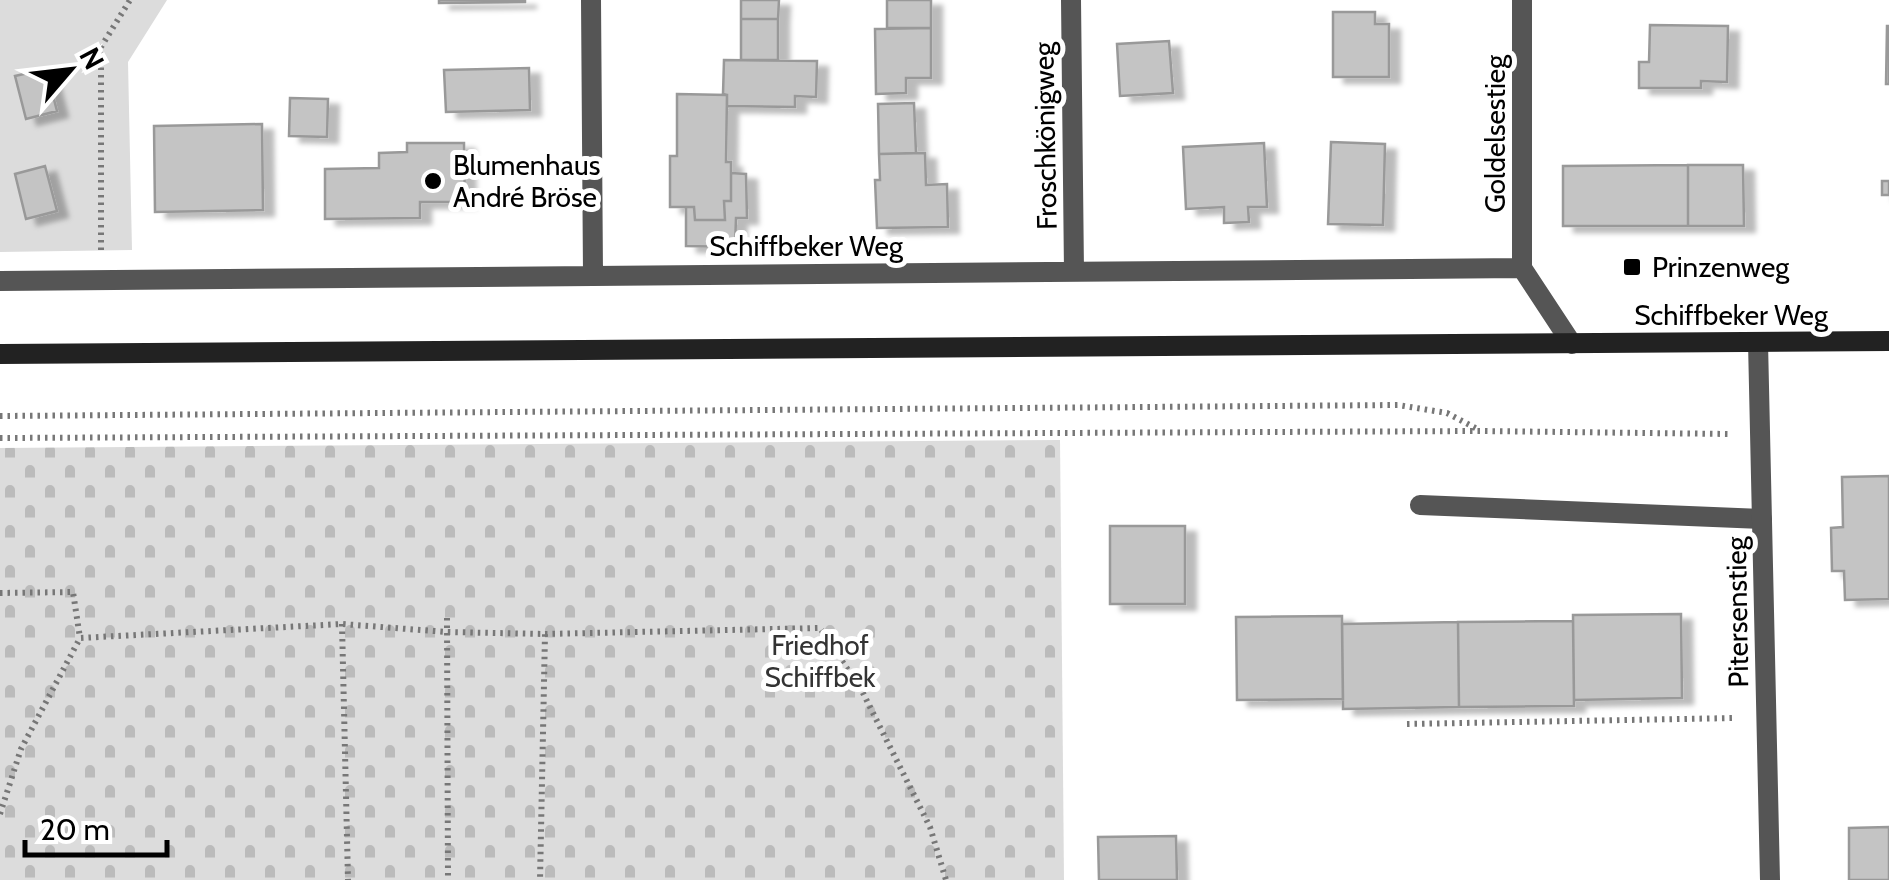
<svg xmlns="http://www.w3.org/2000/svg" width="1889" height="880" viewBox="0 0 1889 880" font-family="Cabin,sans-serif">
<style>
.cemetery{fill:url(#cemetery-stones)}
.garden{fill:#dcdcdc}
.building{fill:#c4c4c4;stroke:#999;stroke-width:2.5;filter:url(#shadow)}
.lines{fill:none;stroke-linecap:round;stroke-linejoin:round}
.path{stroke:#777;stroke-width:6;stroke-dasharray:2.5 5;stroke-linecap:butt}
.service{stroke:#555;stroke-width:20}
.minor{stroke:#555;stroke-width:20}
.secondary{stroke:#222;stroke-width:20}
.poi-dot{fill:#000;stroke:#fff;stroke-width:4}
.labels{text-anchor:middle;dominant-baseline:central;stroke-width:10;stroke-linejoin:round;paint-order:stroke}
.street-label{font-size:28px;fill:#000;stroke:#fff}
.poi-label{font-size:28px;fill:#000;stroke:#fff;text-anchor:start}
.park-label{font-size:28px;fill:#333;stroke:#fff}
</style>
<defs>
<pattern id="cemetery-stones" width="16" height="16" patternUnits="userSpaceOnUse" patternTransform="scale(2.5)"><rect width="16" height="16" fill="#dcdcdc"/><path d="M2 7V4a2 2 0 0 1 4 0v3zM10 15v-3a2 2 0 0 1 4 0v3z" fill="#bbb"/></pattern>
<filter id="shadow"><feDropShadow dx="11" dy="6" stdDeviation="2.5" flood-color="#0004"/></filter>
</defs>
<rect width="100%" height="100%" fill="#fff"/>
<path class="cemetery" d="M 1060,440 L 1064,880 L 0,880 L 0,448 Z"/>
<path class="garden" d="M 0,0 L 167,0 L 128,62 L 132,250 L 0,252 Z"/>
<path class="building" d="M 439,0 L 525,0 L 525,2 L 439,3 Z
M 741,0 L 779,0 L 778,19 L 741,19 Z
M 887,0 L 931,0 L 931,28 L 887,28 Z
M 1333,12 L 1375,12 L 1375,24 L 1389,24 L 1389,77 L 1333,77 Z
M 741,19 L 778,19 L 778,60 L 741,60 Z
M 1650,25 L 1728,26 L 1727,82 L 1701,81 L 1701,88 L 1639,88 L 1639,62 L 1649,62 Z
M 1887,26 L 1889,26 L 1889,84 L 1886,84 Z
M 931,28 L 931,78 L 906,78 L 906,93 L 876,94 L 875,29 Z
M 1169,41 L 1173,93 L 1120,96 L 1117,44 Z
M 724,60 L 817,61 L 816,97 L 795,96 L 795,107 L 727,106 L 727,95 L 723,94 Z
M 529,68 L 530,110 L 446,112 L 444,70 Z
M 46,69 L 57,111 L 26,119 L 15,76 Z
M 677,94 L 727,95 L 726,162 L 731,162 L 731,201 L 724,201 L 725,220 L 695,220 L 694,207 L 670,207 L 670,156 L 677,156 Z
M 290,98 L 328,99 L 327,137 L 289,136 Z
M 914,103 L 916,153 L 879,154 L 878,104 Z
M 262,124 L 263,210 L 155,212 L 154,126 Z
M 1331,142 L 1385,144 L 1383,225 L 1328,224 Z
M 407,143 L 464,143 L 465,202 L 420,202 L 420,218 L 325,219 L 325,169 L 379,168 L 379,153 L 407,152 Z
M 1264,143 L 1267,207 L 1248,207 L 1249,222 L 1224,223 L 1224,207 L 1186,209 L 1183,147 Z
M 925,153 L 926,185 L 947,184 L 948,227 L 877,228 L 875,180 L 880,180 L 879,154 Z
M 1688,165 L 1743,165 L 1744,226 L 1688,226 Z
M 1688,165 L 1688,226 L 1563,226 L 1563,166 Z
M 45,166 L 57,211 L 26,219 L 15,174 Z
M 731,173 L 746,174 L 747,218 L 736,218 L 735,247 L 686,246 L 686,207 L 694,207 L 695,220 L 725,220 L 724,201 L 731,201 Z
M 1882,181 L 1889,181 L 1889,195 L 1882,195 Z
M 1889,476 L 1889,599 L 1845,600 L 1844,571 L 1832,571 L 1831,528 L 1843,527 L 1842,477 Z
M 1110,526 L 1185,526 L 1185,604 L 1110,604 Z
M 1681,614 L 1682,698 L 1574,700 L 1573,615 Z
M 1342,616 L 1343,699 L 1237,700 L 1236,617 Z
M 1573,621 L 1574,706 L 1459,707 L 1458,622 Z
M 1458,622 L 1459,707 L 1343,709 L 1342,624 Z
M 1889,827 L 1889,880 L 1849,880 L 1849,828 Z
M 1176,836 L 1177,880 L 1099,880 L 1098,837 Z"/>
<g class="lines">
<path class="path" d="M 101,250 L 101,47 L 130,0
M 0,416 L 1398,405 L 1447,413 L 1479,430
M 0,438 L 1480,431 L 1729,434
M 0,593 L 73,592 L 80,638
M 447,618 L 448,880
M 342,624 L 348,880
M 545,634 L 820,628 L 862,691 L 930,827 L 946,880
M 1407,724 L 1736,718
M 0,814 L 21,749 L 80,638 L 342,624 L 447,632 L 545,634 L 540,880"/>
<path class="service" d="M 1420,505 L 1762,519"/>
<path class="minor" d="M 591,0 L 593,275
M 1071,0 L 1074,272
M 1522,0 L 1522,268
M 0,281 L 1522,268 L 1572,344
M 1758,342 L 1770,880"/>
<path class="secondary" d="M 0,354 L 1889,341"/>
</g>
<g class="poi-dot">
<circle cx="433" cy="181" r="10"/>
<rect x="1622" y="257" width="20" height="20" rx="5"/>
</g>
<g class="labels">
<g class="street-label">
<text transform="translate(1495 134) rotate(-90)">Goldelsestieg</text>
<text transform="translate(1045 136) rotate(-91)">Froschkönigweg</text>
<text x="806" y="246">Schiffbeker Weg</text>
<text x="1731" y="315">Schiffbeker Weg</text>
<text transform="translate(1737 612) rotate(-91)">Pitersenstieg</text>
</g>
<g class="poi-label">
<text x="453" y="165">Blumenhaus<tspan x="453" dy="32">André Bröse</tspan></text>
<text x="1652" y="267">Prinzenweg</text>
</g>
<g class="park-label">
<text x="820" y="645">Friedhof<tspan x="820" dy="32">Schiffbek</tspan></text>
</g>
</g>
<g transform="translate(70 70) rotate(62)" stroke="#ffffff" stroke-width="8" paint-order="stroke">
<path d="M0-8L18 38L0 25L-18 38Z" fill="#000000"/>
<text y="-15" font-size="28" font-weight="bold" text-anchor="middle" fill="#000000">N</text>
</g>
<path d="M25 840v15h142v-15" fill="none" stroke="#000000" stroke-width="5"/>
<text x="40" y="840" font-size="30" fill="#000000" stroke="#ffffff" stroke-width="8" paint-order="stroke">20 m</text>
</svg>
